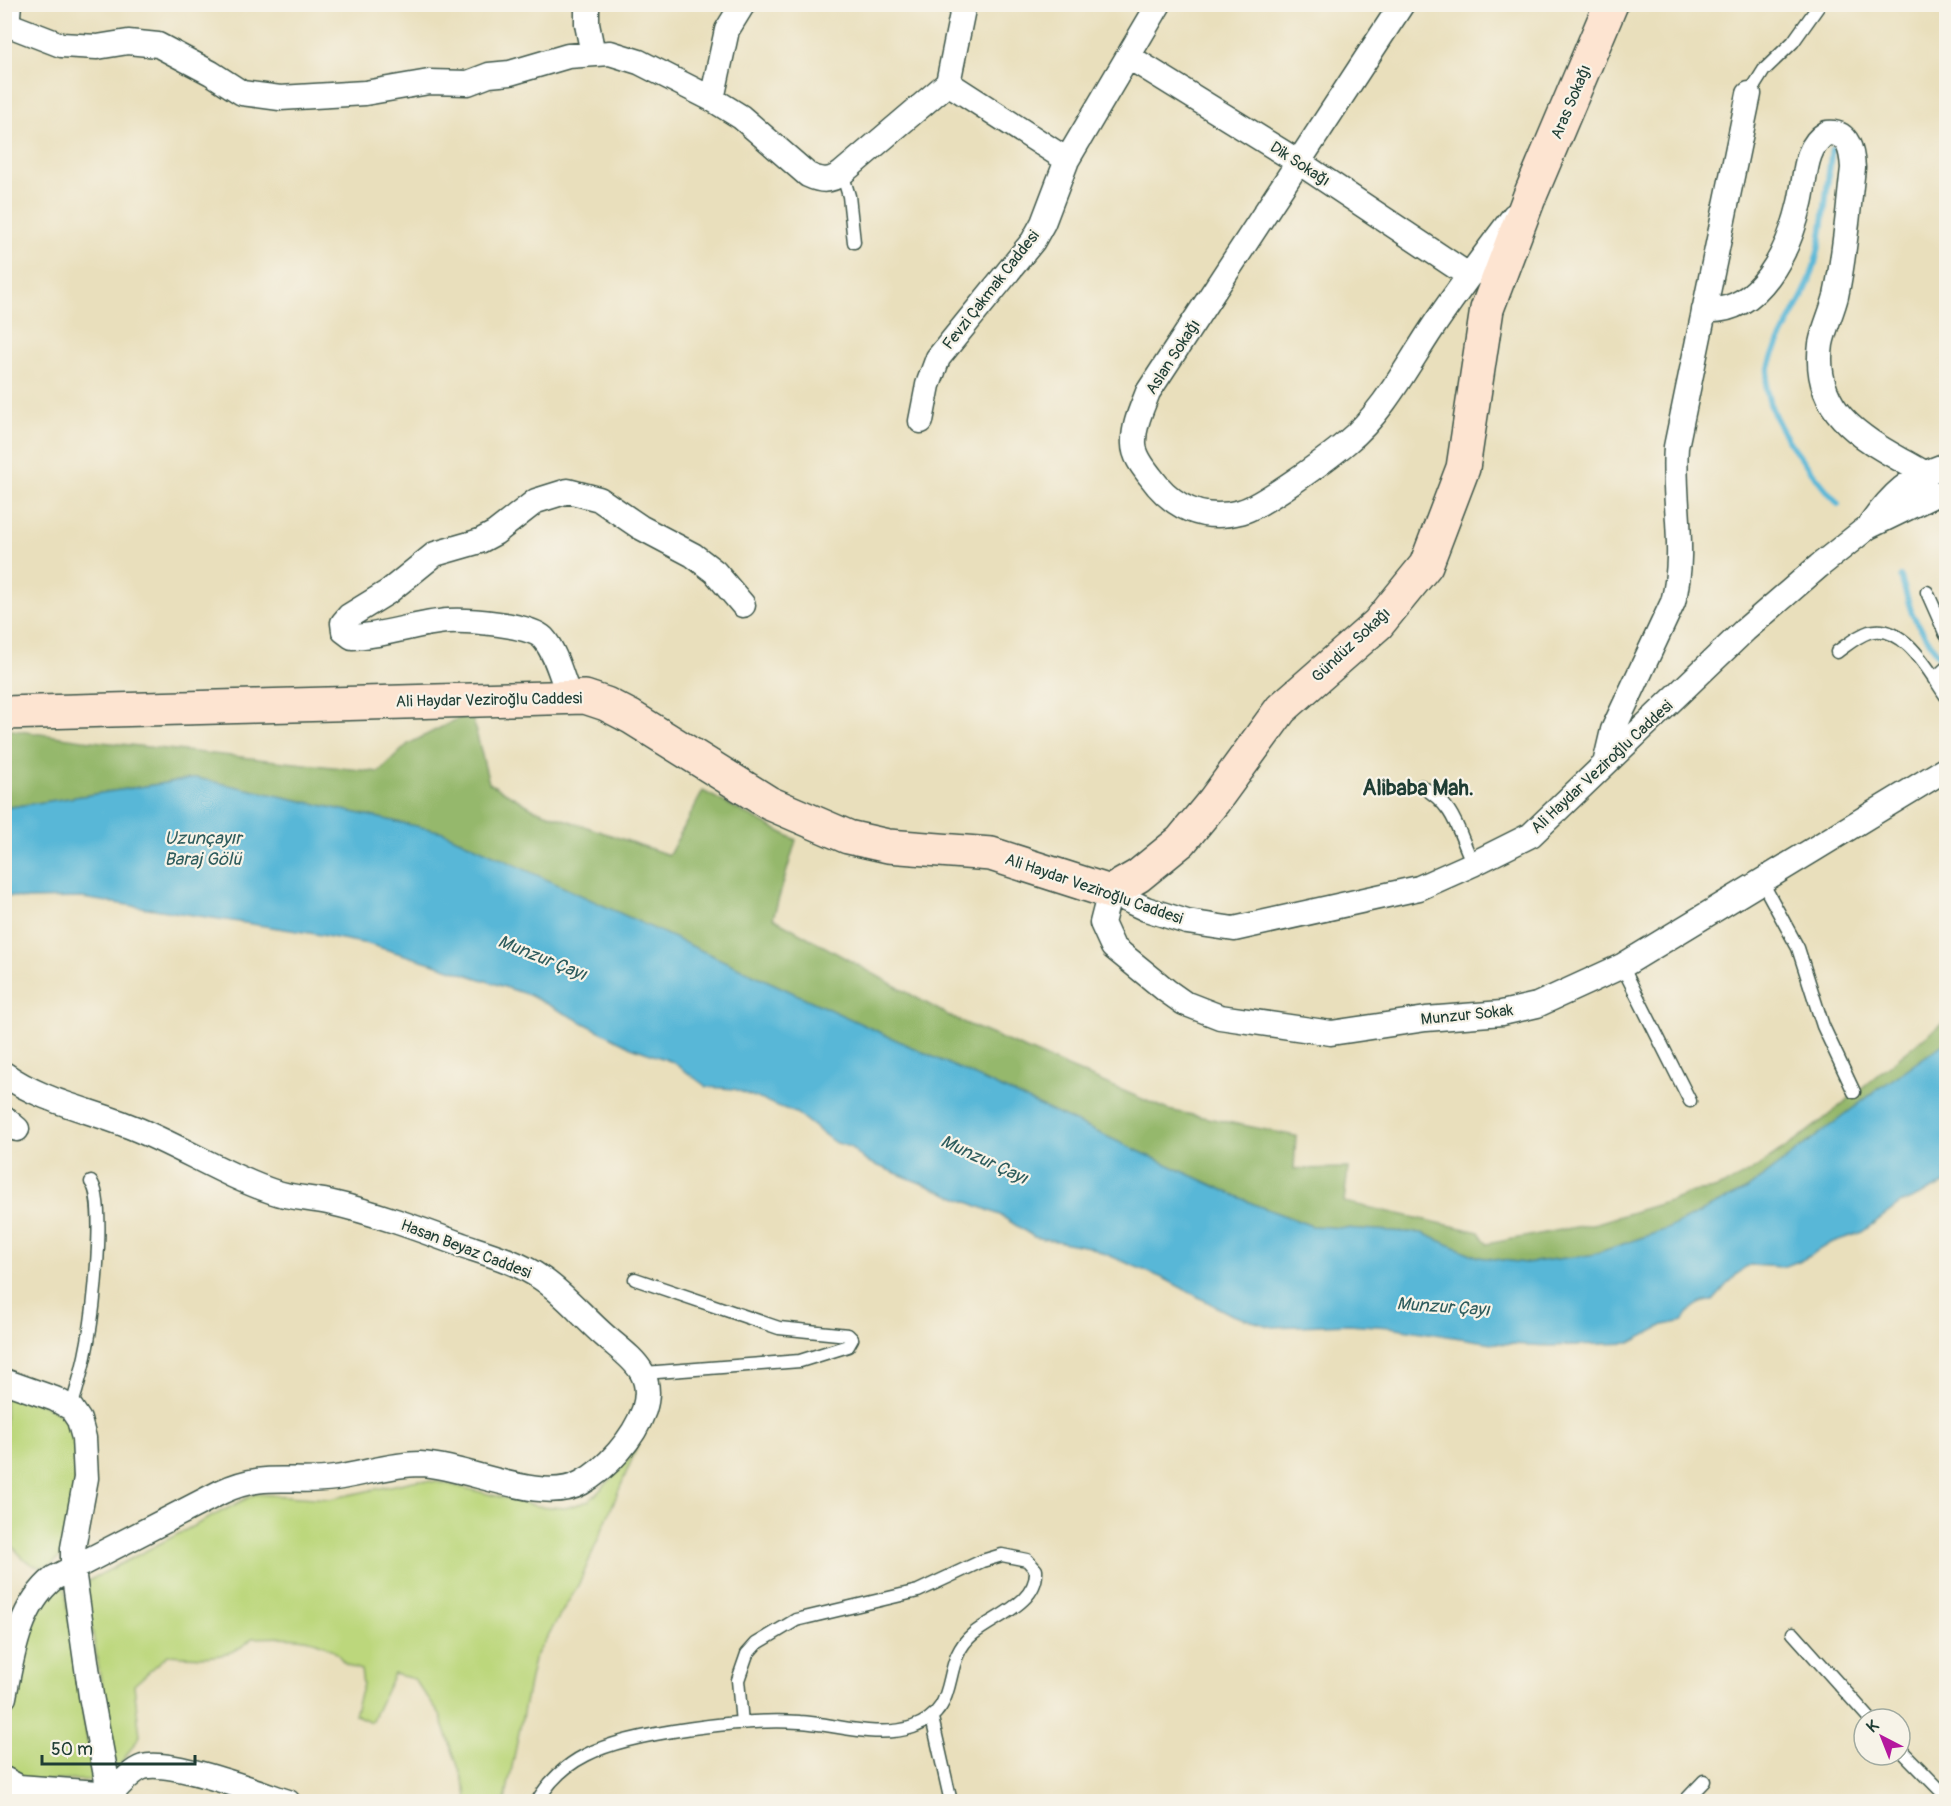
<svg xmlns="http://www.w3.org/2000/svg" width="1951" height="1806" viewBox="0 0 1951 1806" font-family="Pangolin,sans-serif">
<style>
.green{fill:#bcd77c;stroke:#6e8a58;stroke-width:1.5}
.forest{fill:#95b86c;stroke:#5a7a50;stroke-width:1.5}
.water{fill:#59b7d7;stroke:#3c7a86;stroke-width:1.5}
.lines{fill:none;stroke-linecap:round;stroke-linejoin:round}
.stream{stroke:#59b7d7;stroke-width:6}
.service-casing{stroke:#3d5548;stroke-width:15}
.minor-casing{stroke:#3d5548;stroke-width:27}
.secondary-casing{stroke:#3d5548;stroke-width:36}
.service{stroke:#fff;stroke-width:12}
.minor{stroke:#fff;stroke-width:24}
.secondary{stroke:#fde4d1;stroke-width:33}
.labels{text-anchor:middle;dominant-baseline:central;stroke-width:4.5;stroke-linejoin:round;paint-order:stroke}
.street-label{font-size:16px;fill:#1f3d34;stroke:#f7f3e8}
.water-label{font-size:18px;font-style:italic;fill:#2e5c5d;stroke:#f7f3e8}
.district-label{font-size:22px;font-weight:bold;fill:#1f3d34;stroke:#f7f3e8}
</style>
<rect width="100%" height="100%" fill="#f7f3e8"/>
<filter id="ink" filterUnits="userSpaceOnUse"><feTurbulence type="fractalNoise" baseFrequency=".0167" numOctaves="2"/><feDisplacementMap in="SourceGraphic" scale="12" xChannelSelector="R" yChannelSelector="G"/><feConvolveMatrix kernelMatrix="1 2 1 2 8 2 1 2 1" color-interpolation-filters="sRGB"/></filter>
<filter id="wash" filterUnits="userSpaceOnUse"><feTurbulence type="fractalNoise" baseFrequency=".008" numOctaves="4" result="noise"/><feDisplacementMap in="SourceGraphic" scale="24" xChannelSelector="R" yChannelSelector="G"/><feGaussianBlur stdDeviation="1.35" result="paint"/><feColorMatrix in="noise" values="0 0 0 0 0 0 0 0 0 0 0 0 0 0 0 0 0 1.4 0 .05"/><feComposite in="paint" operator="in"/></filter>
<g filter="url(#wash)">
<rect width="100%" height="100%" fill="#e9dfbc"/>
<path class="green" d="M 5,1389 C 26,1397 65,1408 74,1432 C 80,1448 72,1540 62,1554 C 59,1560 50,1566 43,1567 C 27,1568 14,1547 5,1537 Z
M 638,1445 L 580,1582 L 534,1659 L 505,1801 L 467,1801 L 466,1789 L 440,1715 L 414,1679 L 394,1674 L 371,1722 L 354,1714 L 363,1684 L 361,1670 C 337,1663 346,1659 331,1649 C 309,1634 277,1637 252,1638 C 230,1662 197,1657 168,1655 L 134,1685 L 140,1736 L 116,1770 L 84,1583 L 255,1494 L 330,1499 L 418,1480 L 444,1483 L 537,1506 L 565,1508 L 589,1501 L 620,1470 Z
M 64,1582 L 93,1780 L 27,1781 L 7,1773 C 0,1741 25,1626 46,1597 C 50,1592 58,1587 64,1582 Z"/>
<path class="forest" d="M 471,712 L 489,783 L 534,809 L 669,855 L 703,791 L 796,840 L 773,918 L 953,1018 L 1168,1110 L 1296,1136 L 1294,1169 L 1348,1168 L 1344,1202 L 1479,1232 L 1487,1244 L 1597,1223 L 1683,1197 C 1693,1188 1705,1193 1717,1188 C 1735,1181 1753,1170 1769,1159 C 1832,1118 1885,1064 1946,1021 L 1946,1042 L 1873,1093 L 1747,1189 L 1667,1229 L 1591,1255 L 1525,1263 L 1478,1257 L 1422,1233 L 1312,1226 L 1256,1205 L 443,832 L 197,778 L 5,808 L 5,729 L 83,740 L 379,772 L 408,744 Z"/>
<path class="water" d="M 197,778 L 443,832 L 1256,1205 L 1312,1226 L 1422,1233 L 1478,1257 L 1525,1263 L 1591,1255 L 1667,1229 L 1747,1189 L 1873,1093 L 1946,1042 L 1946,1183 L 1900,1204 L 1862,1232 L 1830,1243 L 1804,1259 L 1783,1267 L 1750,1265 L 1737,1274 L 1713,1301 C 1700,1301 1689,1308 1684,1321 L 1664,1325 L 1630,1343 L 1549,1346 L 1492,1343 L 1390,1327 L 1348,1324 L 1272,1327 L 1232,1315 L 1165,1279 L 1089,1247 L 1034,1237 L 1000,1215 L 866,1161 L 850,1147 L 834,1142 L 796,1113 L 734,1089 L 707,1087 L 673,1062 L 631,1047 L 529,995 L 438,965 L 368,944 L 310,933 L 82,898 L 27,899 L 5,895 L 5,808 Z"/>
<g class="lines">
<path class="stream" d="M 1832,149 C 1825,193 1825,242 1808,284 C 1796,315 1761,361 1767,393 C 1776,435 1813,472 1838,504
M 1901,577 L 1912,614 L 1946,668"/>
</g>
</g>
<g filter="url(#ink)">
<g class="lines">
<g class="service-casing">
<path id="service" d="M 13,27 L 15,4
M 1749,94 L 1764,70 L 1793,42 L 1820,4
M 842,173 L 849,196 L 854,242
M 1927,592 L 1946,635
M 1837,652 C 1847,645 1857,636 1869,632 C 1904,622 1930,673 1946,696
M 1934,679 L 1946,668
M 1421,786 C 1456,806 1457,830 1473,864
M 1762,882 L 1798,948 L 1823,1026 L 1854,1092
M 1622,966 L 1690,1101
M 635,1279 L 779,1328 L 848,1335 L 852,1339 L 848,1346 L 800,1361 L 644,1373
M 71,1408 C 78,1386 84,1364 88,1341 C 93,1314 107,1200 91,1182
M 1793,1633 L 1870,1719
M 932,1718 L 951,1802
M 1900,1749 L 1946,1796
M 537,1802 C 548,1782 566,1765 586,1755 C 630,1732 749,1718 800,1722 C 836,1724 877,1739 913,1727 C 964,1709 938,1663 973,1634 C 995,1616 1038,1603 1036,1570 L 1027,1560 L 1002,1555 L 982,1561 L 918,1591 L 796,1620 L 756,1644 L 747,1654 L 738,1680 L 742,1723
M 1684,1802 L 1704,1781"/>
</g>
<g class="minor-casing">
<path id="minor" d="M 587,4 L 587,24 L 593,54
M 1402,4 L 1148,392 C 1142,408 1133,426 1134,444 C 1134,456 1143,467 1150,476 C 1172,507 1202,522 1240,512 C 1260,508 1328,458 1346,443 C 1382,414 1406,368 1431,330 C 1457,291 1485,254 1514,216
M 4,23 L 61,45 L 97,47 L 128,42 L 158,45 L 211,73 L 242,93 L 280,98 L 365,93 L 429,82 L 468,83 L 489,75 L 510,73 L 568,56 L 610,53 L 639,62 L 712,99 L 741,117 L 808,175 C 821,181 830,182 842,173 L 948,83
M 1129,57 L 1300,163 L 1468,275
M 948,83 L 1067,160
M 948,83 L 964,4
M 712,99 L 727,30 L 743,4
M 1704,310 C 1760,315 1789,250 1800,203 C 1806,179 1803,147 1827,133 C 1849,131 1852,152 1853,168 C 1848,210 1845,255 1836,296 C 1832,312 1824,328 1821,344 C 1811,418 1871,442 1924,473
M 921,421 L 928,385 L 938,358 L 1033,241 L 1043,223 L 1067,160 L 1159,4
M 1946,494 L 1936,494 L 1868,527 L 1819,566 L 1745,630 L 1531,835 L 1473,864 L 1419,888 L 1234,929 L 1187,922 L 1146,909 L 1110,892 L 1102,923 L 1113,947 L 1167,991 L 1184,1003 L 1220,1017 L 1331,1033 L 1426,1019 L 1502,1013 L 1537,1005 L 1622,966 L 1946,769
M 1870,525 C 1892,494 1909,478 1946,465
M 569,696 C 562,679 556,652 543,638 C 530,624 467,620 448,621 C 416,623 385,636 352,637 L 344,631 L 343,623 L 349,616 L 388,592 L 435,554 L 480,541 L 495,533 L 536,501 L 568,491 L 599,499 L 640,527 L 693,555 L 715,572 L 743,605
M 1605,764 L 1613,730 L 1673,602 C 1687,550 1672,499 1676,447 L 1749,94
M 4,1074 C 43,1102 91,1110 134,1128 C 181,1147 226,1176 274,1192 C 291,1198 310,1198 328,1202 C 373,1212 419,1229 462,1245 C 489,1254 518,1262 541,1278 C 565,1294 583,1317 605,1336 C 630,1358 656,1372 644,1410 C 634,1438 607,1469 581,1483 C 541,1505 468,1466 420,1464 C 391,1464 364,1474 335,1478 C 292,1484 264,1471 221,1492 L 54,1578 C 19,1606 12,1655 4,1697
M 4,1118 L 17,1129
M 4,1381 L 55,1399 L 71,1408 L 79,1420 L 84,1438 L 86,1478 L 73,1548 L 73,1570 L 91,1696 L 111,1802
M 4,1779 L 19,1787 L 111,1794 C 120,1785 131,1771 143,1767 C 170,1759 258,1792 288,1802"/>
</g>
<g class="secondary-casing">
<path id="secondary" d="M 4,713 L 585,697 L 606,704 L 631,717 L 769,803 L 848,837 L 888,846 L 991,854 L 1110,892 L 1138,876 L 1181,841 L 1214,801 L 1281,709 L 1378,624 L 1426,565 L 1463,468 L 1487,309 L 1529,198 L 1611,4"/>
</g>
<use href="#service" class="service"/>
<use href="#minor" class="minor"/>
<use href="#secondary" class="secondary"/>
</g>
</g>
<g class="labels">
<g class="street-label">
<text transform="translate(1571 102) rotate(-67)">Aras Sokağı</text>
<text transform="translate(1300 164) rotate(33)">Dik Sokağı</text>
<text transform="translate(991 290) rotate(-52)">Fevzi Çakmak Caddesi</text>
<text transform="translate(1173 357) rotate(-57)">Aslan Sokağı</text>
<text transform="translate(1351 645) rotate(-43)">Gündüz Sokağı</text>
<text transform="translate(489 700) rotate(-1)">Ali Haydar Veziroğlu Caddesi</text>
<text transform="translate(1602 767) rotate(-43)">Ali Haydar Veziroğlu Caddesi</text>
<text transform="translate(1094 889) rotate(19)">Ali Haydar Veziroğlu Caddesi</text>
<text transform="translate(1467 1015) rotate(-6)">Munzur Sokak</text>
<text transform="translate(466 1249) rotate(21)">Hasan Beyaz Caddesi</text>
</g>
<g class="water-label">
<text x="203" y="838">Uzunçayır<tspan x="203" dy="21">Baraj Gölü</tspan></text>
<text transform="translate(542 958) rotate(22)">Munzur Çayı</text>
<text transform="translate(984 1160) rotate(25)">Munzur Çayı</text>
<text transform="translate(1443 1307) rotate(4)">Munzur Çayı</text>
</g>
<g class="district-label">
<text x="1418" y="788">Alibaba Mah.</text>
</g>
</g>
<rect width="1951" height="1806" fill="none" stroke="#f7f3e8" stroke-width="24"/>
<g transform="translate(1882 1737) rotate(318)"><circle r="28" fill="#f7f3e8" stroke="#a1aaa0" stroke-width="1.5"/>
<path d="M0-4.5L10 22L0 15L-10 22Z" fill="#b5179e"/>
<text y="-9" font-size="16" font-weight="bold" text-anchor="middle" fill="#1f3d34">K</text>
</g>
<path d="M42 1755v9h153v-9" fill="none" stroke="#1f3d34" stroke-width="3"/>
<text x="51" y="1755" font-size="18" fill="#1f3d34" stroke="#f7f3e8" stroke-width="4.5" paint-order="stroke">50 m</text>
</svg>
